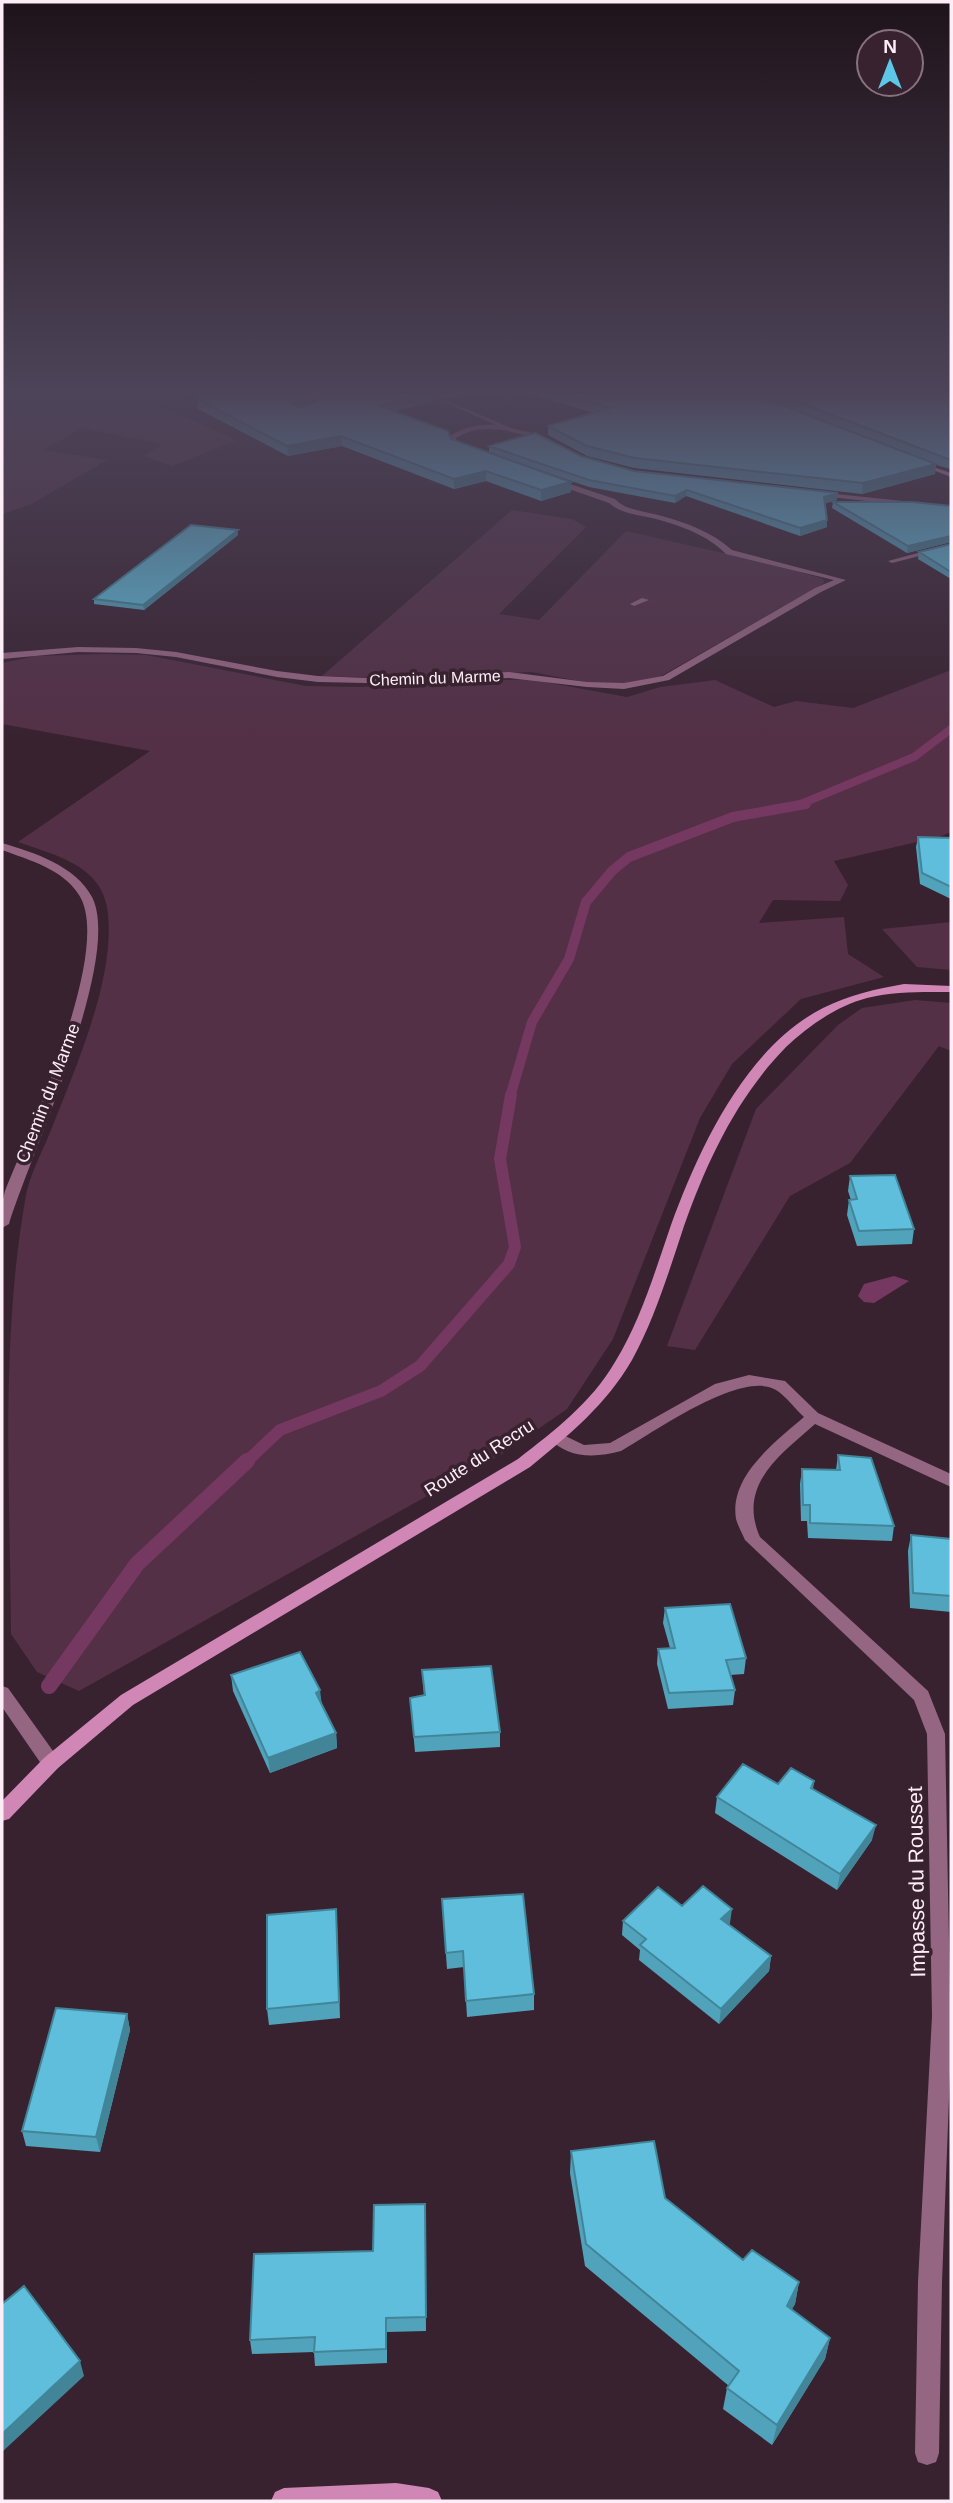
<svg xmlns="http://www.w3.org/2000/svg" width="953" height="2503" viewBox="0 0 953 2503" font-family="Helvetica,sans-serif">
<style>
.green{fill:#533046}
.water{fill:#753860}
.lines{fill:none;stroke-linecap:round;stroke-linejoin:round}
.stream-far3{stroke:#753860;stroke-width:8}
.stream-far2{stroke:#753860;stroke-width:10}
.stream-far1{stroke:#753860;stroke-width:12}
.stream{stroke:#753860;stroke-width:16}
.lane{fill:#956682;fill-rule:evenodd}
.street{fill:#956682;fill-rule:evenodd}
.secondary{fill:#d187b5;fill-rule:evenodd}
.wall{fill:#51a3bc}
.shaded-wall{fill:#428599}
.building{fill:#5ebedb;stroke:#428599;stroke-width:2}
.labels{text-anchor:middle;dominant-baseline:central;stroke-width:7;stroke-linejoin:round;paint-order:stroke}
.far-street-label{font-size:16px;fill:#fdedf6;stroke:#382230}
.street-label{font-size:18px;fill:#fdedf6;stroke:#382230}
.near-street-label{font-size:21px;fill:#fdedf6;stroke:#382230}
</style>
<rect width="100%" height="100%" fill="#382230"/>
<path class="green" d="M 2,390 L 224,390 L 169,400 L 157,405 L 237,440 L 172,466 L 143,456 L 162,444 L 81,428 L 44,450 L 107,460 L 30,505 L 2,514 Z
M 512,510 L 572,519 L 586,527 L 499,614 L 539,620 L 626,531 L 785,567 L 823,579 L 824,583 L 656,679 L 605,686 L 532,672 L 376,678 L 322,676 Z
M 103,654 L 146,655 L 306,686 L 360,687 L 528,679 L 627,697 L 660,687 L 715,680 L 774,707 L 796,701 L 853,708 L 951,670 L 951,832 L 939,837 L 834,861 L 848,885 L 840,901 L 773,900 L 759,923 L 844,917 L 848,954 L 884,977 L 801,999 L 732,1064 L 700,1118 L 613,1339 L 567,1409 L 502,1454 L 79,1691 L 37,1672 L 11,1634 C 10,1488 0,1340 26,1195 C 30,1175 41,1154 49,1135 C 74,1071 118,975 107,907 C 100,864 51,854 18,842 L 150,751 L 2,724 L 2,663 L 36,656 Z
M 951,922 L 951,970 L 917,967 L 882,929 Z
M 915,1000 L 951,1003 L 951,1051 L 939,1046 L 850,1163 L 790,1196 L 695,1350 L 667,1346 L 756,1109 L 838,1025 L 862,1008 Z"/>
<path class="water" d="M 894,1276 L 909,1281 L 874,1303 L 864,1302 L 858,1296 L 864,1284 Z"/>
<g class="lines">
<path class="stream-far3" d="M 796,806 L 914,757 L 951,729"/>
<path class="stream-far2" d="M 510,1097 L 532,1022 L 569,959 L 586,902 L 612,871 L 629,857 L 733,817 L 806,804"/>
<path class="stream-far1" d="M 245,1463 L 280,1430 L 381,1391 L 420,1366 L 509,1264 L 515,1247 L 500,1159 L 511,1095"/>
<path class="stream" d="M 49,1686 L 137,1564 L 247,1461"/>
<path class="lane" d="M 642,598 L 649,600 L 634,606 L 630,604 Z"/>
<path class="street" d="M 414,391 C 449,400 474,412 506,426 C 520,432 538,432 552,441 L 549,443 C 520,433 485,420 456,438 L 457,444 L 466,449 L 463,451 L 452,446 L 450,436 C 464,427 479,424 496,425 L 449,404 L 412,394 Z
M 555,479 L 615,499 C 626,511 646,511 662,516 C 687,523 712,532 732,550 L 846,580 L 821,592 L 669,680 L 624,689 L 587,687 L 509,678 L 366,683 L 318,682 L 277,677 L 176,657 L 136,653 L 78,652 L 2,659 L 2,653 L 78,647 L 136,648 L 176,652 L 277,671 L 318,676 L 366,678 L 509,672 L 587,682 L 624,683 L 663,676 L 815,588 L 834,580 L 726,554 C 707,535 682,526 656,519 C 640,515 621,514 609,503 L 552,483 Z
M 817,492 L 951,506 L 951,510 L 820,496 Z
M 951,544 L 951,548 L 892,563 L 888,561 Z
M 2,843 C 33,852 76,866 92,897 C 123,958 30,1155 9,1224 L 2,1228 L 2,1203 L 5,1191 C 28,1133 114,949 79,895 C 63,869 29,860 2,850 Z
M 749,1375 L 785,1381 L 818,1413 L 951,1474 L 951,1487 L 815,1424 C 780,1455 737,1485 760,1537 L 928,1691 L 945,1734 L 951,2045 L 942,2282 L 939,2453 L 936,2462 L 927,2465 L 918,2462 L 915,2453 L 918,2282 L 932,2016 L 927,1734 L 914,1700 L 745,1540 C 742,1533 738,1526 736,1519 C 729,1476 775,1442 804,1417 C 795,1409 786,1396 776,1390 C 742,1369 653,1433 621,1451 C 596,1458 566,1459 549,1437 L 551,1433 L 557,1432 L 584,1445 L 610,1443 L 715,1384 Z
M 2,1686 L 8,1688 L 58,1758 L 60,1763 L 58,1768 L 51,1771 L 44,1768 L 2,1707 Z"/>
<path class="secondary" d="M 918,462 L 951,473 L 951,477 L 918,464 Z
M 904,984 L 951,986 L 951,992 C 922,992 895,991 867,998 C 837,1006 808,1026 786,1047 C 737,1097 707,1161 684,1226 C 669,1271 655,1318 632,1360 C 606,1405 569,1435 530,1467 L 133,1705 L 58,1768 L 9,1819 L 2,1821 L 2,1801 L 44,1758 L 121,1695 L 518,1459 C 555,1430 591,1403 615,1362 C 641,1320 655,1271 671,1225 C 699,1148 746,1047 823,1008 C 849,995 876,989 904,984 Z
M 396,2483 L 429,2488 L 438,2492 L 442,2501 L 271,2501 L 275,2492 L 284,2488 Z"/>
</g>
<path class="wall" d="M 355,390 L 479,390 L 448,398 L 431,395 L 432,402 L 395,411 L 451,439 L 489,452 L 489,446 L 581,456 L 634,471 L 837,500 L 825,503 L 827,527 L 800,536 L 686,496 L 675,503 L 589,487 L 493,454 L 571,492 L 541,501 L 486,481 L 454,489 L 342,446 L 288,456 L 198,409 L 197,399 L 318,397 L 303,407 Z
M 518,390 L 951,390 L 951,469 L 936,465 L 935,474 L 862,494 L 634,468 L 587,456 L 548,435 L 548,426 L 594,413 Z
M 833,502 L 951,506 L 951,542 L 907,553 L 832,508 Z
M 238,535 L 144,610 L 94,604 L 94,599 Z
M 951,544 L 951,579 L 918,559 L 919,552 Z
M 918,837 L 951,838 L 951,899 L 920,884 L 916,847 Z
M 850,1176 L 914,1229 L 912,1244 L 857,1246 L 847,1215 L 849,1200 L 851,1200 L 848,1191 Z
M 838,1455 L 894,1526 L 892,1541 L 808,1538 L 807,1521 L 801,1521 L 800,1484 L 802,1469 L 836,1470 Z
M 911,1535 L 951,1539 L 951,1612 L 910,1608 L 908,1551 Z
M 665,1608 L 746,1658 L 744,1674 L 730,1675 L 735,1690 L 733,1705 L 668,1709 L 657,1664 L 658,1649 L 670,1648 L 663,1623 Z
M 422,1670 L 500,1732 L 500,1747 L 415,1752 L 410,1698 L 424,1696 Z
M 231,1675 L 321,1704 L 336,1733 L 337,1748 L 270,1773 L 233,1691 Z
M 814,1781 L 813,1789 L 872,1840 L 837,1890 L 715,1813 L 717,1797 L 778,1784 Z
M 442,1899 L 534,1994 L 534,2010 L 467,2017 L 464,1967 L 447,1969 Z
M 682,1906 L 730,1923 L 729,1924 L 771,1956 L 769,1971 L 719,2024 L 639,1960 L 640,1950 L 622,1935 L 623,1921 Z
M 337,1925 L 340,2018 L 269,2025 L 267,2009 Z
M 127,2014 L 130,2030 L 100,2152 L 26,2146 L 22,2131 Z
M 571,2151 L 665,2198 L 743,2260 L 799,2282 L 795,2304 L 791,2310 L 830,2338 L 825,2359 L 772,2445 L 723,2409 L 727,2388 L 729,2386 L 585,2266 L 570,2173 Z
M 425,2204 L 426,2331 L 387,2332 L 387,2363 L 315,2366 L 314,2352 L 252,2354 L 250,2340 L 373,2251 Z"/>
<path class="shaded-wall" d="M 314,390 L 345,390 L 318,397 L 292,413 L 292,404 Z
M 448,390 L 479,390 L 448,398 Z
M 431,393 L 432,402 L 380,415 L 379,406 Z
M 341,436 L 342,446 L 288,456 L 287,446 Z
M 936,464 L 935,474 L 862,494 L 863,483 Z
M 486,471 L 486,481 L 454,489 L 454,479 Z
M 571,482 L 571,492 L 541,501 L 541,490 Z
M 687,490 L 686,496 L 675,503 L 675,496 Z
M 838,493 L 837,500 L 824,504 L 824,497 Z
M 827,520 L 827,527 L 800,536 L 800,528 Z
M 238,530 L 238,535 L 144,610 L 143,605 Z
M 951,536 L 951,542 L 907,553 L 908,546 Z
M 320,1690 L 322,1706 L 316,1693 Z
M 336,1733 L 337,1748 L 270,1773 L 268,1758 Z
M 876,1825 L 872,1840 L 837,1890 L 840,1874 Z
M 336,1909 L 337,1925 L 340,2018 L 339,2002 Z
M 732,1909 L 730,1923 L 720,1934 L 721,1919 Z
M 771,1956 L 769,1971 L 719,2024 L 721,2009 Z
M 127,2014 L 130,2030 L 100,2152 L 96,2137 Z
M 799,2282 L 795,2304 L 782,2328 L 787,2306 Z
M 830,2338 L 825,2359 L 772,2445 L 777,2425 Z
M 80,2361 L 84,2376 L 2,2452 L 2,2434 Z"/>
<path class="building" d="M 238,390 L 314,390 L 292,404 L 301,408 L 326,396 L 355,390 L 425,391 L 431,393 L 379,406 L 448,431 L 451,439 L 571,482 L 541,490 L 486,471 L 454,479 L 341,436 L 287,446 L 197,399 Z
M 550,390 L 742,390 L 936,464 L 863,483 L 635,458 L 587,446 L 548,426 L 610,408 Z
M 767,390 L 951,390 L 951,460 Z
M 535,433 L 581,456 L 634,471 L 838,493 L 824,497 L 827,520 L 800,528 L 687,490 L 675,496 L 589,480 L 489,446 Z
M 833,502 L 912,502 L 951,506 L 951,536 L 908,546 Z
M 191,525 L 238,530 L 143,605 L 94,599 Z
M 951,544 L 951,572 L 919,552 Z
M 918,837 L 951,838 L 951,887 L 922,873 Z
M 895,1175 L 914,1229 L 859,1231 L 849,1200 L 857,1199 L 850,1176 Z
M 838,1455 L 871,1458 L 894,1526 L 810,1523 L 810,1505 L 803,1505 L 802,1469 L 840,1470 Z
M 911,1535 L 951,1539 L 951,1596 L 913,1593 Z
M 730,1604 L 746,1658 L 726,1660 L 735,1690 L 669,1693 L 658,1649 L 675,1648 L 665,1608 Z
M 300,1652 L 320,1690 L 316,1693 L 336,1733 L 268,1758 L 231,1675 Z
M 491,1666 L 500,1732 L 414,1737 L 410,1698 L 425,1695 L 422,1670 Z
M 743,1764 L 778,1784 L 791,1768 L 814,1781 L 811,1788 L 876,1825 L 840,1874 L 717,1797 Z
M 703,1886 L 732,1909 L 721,1919 L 771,1956 L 721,2009 L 640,1945 L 646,1939 L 623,1921 L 658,1887 L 682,1906 Z
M 523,1894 L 534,1994 L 466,2001 L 463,1951 L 446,1953 L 442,1899 Z
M 336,1909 L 339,2002 L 267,2009 L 267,1915 Z
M 56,2008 L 127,2014 L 96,2137 L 22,2131 Z
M 654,2141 L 665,2198 L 743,2260 L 752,2250 L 799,2282 L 787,2306 L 830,2338 L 777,2425 L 727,2388 L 739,2371 L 586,2244 L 571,2151 Z
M 425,2204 L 426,2317 L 386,2318 L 386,2349 L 314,2352 L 315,2337 L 250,2340 L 254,2254 L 373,2251 L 374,2205 Z
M 24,2286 L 80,2361 L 2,2434 L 2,2304 Z"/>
<linearGradient id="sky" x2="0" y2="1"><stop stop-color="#1f131a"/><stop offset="0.53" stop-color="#4d4459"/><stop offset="1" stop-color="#4d4459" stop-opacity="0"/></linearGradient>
<rect width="953" height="741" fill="url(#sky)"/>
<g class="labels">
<g class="far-street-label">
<text transform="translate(435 678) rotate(-2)">Chemin du Marme</text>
</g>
<g class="street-label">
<text transform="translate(48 1093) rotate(-69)">Chemin du Marme</text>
<text transform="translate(479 1458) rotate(-33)">Route du Recru</text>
</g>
<g class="near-street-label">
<text transform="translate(916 1882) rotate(-91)">Impasse du Rousset</text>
</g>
</g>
<rect width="953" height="2503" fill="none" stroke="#fdedf6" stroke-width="7"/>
<g transform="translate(890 63)"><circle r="33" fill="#382230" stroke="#87737f" stroke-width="2"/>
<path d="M0-5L12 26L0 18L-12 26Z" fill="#5cc7e7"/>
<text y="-10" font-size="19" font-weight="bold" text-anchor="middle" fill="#fdedf6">N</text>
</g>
</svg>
